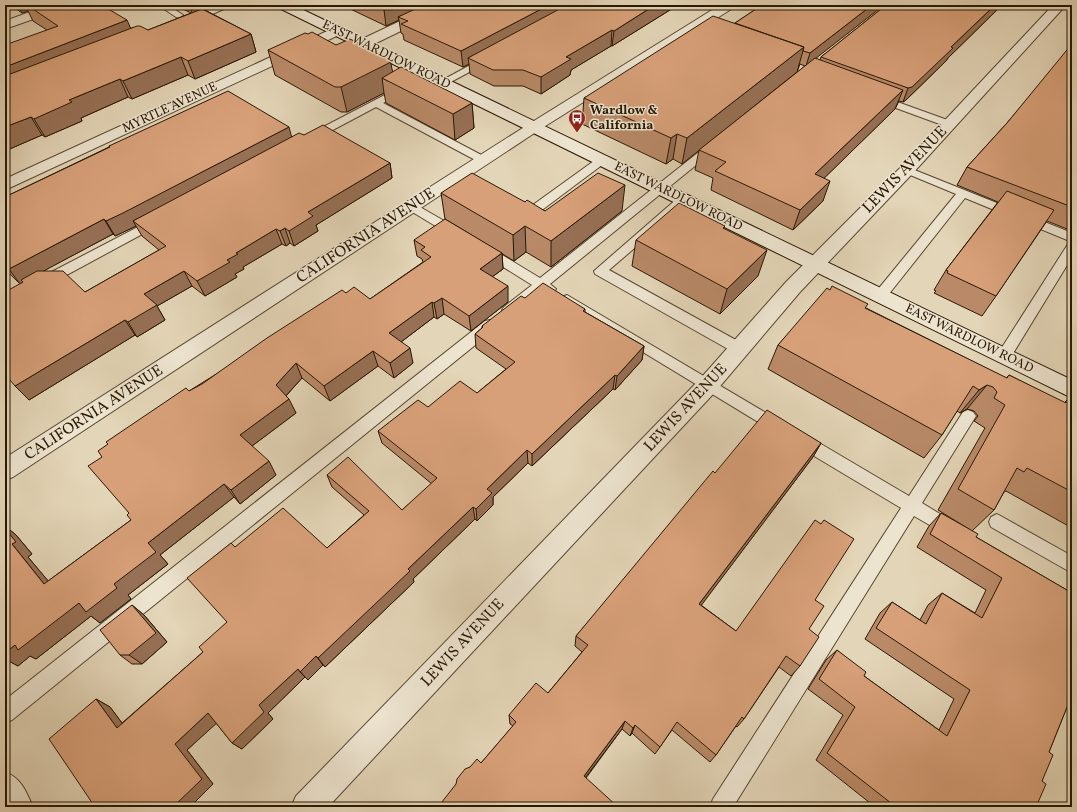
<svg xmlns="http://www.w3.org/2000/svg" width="1077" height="812" viewBox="0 0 1077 812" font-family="Vollkorn,serif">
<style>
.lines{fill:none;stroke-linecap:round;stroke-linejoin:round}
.service-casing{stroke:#574730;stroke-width:2}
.minor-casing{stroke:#574730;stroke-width:2}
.tertiary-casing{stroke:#574730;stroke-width:2}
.secondary-casing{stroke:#281803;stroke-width:2}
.service{fill:#ede4d0;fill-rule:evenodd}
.minor{fill:#ede4d0;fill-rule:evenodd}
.tertiary{fill:#ede4d0;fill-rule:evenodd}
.secondary{fill:#ede4d0;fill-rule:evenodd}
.wall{fill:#ba8a68;stroke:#281803;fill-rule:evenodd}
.shaded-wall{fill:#977055;stroke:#281803}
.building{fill:#d8a079;stroke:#281803}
.labels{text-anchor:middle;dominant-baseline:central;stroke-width:3;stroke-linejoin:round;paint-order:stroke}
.far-street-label{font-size:13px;fill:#281803;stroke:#ede4d0}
.far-poi-label{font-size:13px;font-weight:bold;fill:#281803;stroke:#ede4d0;text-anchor:start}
.street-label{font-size:16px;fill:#281803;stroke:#ede4d0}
</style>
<rect width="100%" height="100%" fill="#e3d5b7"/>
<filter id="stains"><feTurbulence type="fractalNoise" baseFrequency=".005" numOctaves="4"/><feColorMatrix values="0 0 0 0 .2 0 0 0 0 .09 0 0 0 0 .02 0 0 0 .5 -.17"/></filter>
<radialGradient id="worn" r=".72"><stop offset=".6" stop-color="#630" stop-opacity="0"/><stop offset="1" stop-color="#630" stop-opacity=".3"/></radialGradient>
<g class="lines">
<g class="service-casing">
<path id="service" d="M 158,5 L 168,5 L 183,15 L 179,18 L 176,17 Z
M 221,5 L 233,5 L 194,22 L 188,22 L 187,20 L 188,18 Z
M 487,56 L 492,59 L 490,61 L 447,84 L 444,85 L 439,82 Z
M 402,86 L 407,89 L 406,91 L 383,103 L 487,158 L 489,160 L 487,162 L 479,162 L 376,107 L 314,140 L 306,140 L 305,138 L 306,136 Z
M 878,95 L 953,122 L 954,124 L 949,127 L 945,126 L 874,100 L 873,98 L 874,96 Z
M 713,143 L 717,144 L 718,146 L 717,148 L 550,284 L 556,289 L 554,292 L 549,294 L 542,291 L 514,313 L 509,315 L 504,313 L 502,310 L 504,307 L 532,285 L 481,253 L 479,250 L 481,247 L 485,246 L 489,247 L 540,278 L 709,144 Z
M 602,157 L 606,158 L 608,160 L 606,162 L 538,213 C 529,215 520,215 514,207 L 516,204 L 520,203 L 530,207 L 598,158 Z
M 907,167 L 1072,233 L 1072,242 L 965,198 L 885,299 L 880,301 L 875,299 L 873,296 L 875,293 L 956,194 L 903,172 L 901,170 Z
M 683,196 L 687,197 L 689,200 L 687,203 L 609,270 L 745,345 L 747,349 L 745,353 L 740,354 L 735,353 L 595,274 L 594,271 L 679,197 Z
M 413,203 L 460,230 L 462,233 L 460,236 L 452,236 L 409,210 L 407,207 L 409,204 Z
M 157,217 L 161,218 L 163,221 L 161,224 L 50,284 L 45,286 L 40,284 L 38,281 L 40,278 Z
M 1072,243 L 1072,257 L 1009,360 L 1004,361 L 999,360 L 997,356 L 999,352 L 1068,244 Z
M 567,295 L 783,423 L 786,427 L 783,431 L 778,433 L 773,431 L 562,303 L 560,300 L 562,297 Z
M 490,320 L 495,321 L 497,325 L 495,329 L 12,720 L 5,723 L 5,700 L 485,321 Z
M 968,410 L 973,412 L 976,416 L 922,503 L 958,525 L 960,530 L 958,535 L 952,538 L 914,516 L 733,807 L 710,807 L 713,799 L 901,508 L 794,444 L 791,439 L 794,434 L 799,433 L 804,434 L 909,496 L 963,412 Z
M 997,514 L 1072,556 L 1072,573 L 991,527 L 989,522 L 991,517 Z"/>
</g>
<g class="minor-casing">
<path id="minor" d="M 49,5 L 67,5 L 65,8 L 5,29 L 5,21 Z
M 434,5 L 450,5 L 448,8 L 368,47 L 358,47 L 356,44 L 358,41 Z
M 720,5 L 735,5 L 733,8 L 539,130 L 534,132 L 529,130 L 526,127 L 529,124 Z
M 1053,5 L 1066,5 L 913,173 L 800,292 L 716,391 L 328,807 L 291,807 L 296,796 L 700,379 L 786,282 L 901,167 Z
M 336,27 L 341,28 L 343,31 L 341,34 L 5,190 L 5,179 Z"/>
</g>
<g class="tertiary-casing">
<path id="tertiary" d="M 534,122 L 539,124 L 542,127 L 539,130 L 13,477 L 5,480 L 5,458 L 529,124 Z
M 5,772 C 21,778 26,791 33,807 L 5,807 Z"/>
</g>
<g class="secondary-casing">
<path id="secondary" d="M 277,5 L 293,5 L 1072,380 L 1072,398 L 279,8 Z"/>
</g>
<use href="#service" class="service"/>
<use href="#minor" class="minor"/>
<use href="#tertiary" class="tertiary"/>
<use href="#secondary" class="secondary"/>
</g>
<path class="wall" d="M 5,5 L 93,5 L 130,28 L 148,30 L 191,13 L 175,5 L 217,5 L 205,10 L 251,34 L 256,52 L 195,79 L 188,75 L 132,99 L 128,97 L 81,118 L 82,121 L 45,137 L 42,135 L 5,151 L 47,30 L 33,21 L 28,11 L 22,13 L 15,8 Z
M 342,5 L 678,5 L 612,46 L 611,46 L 571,70 L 570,75 L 541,94 L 523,86 L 494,86 L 470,74 L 469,64 L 463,67 L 404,40 L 403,34 L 401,33 L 399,20 L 386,26 Z
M 762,5 L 816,59 L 820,60 L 821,57 L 886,5 L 1002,5 L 948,58 L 946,61 L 906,100 L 903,102 L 899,101 L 895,109 L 824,178 L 823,201 L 793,230 L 711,190 L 713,178 L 695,170 L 699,150 L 682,164 L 673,159 L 666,164 L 582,124 L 584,98 L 735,23 ZM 800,64 L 805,66 L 717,136 L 797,72 Z
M 336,45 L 390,59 L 392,72 L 472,103 L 474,128 L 455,140 L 386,103 L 384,93 L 347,112 L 341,112 L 275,75 L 268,50 Z
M 1072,46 L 1072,231 L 1047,221 L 996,296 L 982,316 L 934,293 L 936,291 L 934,290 L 946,270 L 998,202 L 957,185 L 967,167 L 1007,123 Z
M 304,135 L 390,163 L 392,178 L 316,225 L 318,231 L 294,246 L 290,243 L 286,246 L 282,244 L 243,267 L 244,269 L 235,274 L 237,277 L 205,296 L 192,286 L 157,306 L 165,320 L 137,337 L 135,335 L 29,400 L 23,283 L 20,284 L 5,269 L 5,197 L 109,147 L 109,146 L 292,137 ZM 136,226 L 142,236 L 159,250 L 85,292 L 43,271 L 113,234 L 115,236 Z
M 441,193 L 525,202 L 545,211 L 622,211 L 551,267 L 526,252 L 514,261 L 445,219 Z
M 725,229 L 758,276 L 720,314 L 632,266 L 636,240 Z
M 414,240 L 502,253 L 503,269 L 492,277 L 508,302 L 471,331 L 444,314 L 437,319 L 434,317 L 401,342 L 413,363 L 394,378 L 378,366 L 330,401 L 302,378 L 286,396 L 296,413 L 252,446 L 276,475 L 240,504 L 234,497 L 160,555 L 168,564 L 128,595 L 131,599 L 100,623 L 91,616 L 36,659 L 30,656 L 18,666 L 5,659 L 5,526 L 16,535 L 32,554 L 28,557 L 48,581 L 131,520 L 129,513 L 102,457 L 189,391 L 346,293 L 370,299 L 423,262 L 422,259 L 417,256 Z
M 830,290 L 1006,378 L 1009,375 L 1064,403 L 1069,398 L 1072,400 L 1072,528 L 1006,491 L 1004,492 L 994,510 L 972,531 L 938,510 L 985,428 L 974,421 L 978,416 L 974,411 L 967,409 L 960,413 L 957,411 L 942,435 L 924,458 L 768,369 L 778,345 Z
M 525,298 L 585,309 L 585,312 L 644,346 L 642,360 L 615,390 L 613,389 L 532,466 L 528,463 L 493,497 L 493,505 L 477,521 L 475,519 L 413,579 L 414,582 L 325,667 L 323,665 L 308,680 L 305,677 L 268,713 L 273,719 L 242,749 L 232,743 L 216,723 L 187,750 L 213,784 L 190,807 L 96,699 L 110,707 L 122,723 L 203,652 L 227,622 L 235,547 L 327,548 L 364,515 L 332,487 L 327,475 L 402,510 L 432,484 L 382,443 L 378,431 L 428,407 L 477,393 L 506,369 L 476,348 L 475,334 L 482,328 L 482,326 Z
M 821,443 L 813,457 L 701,605 L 736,631 L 815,600 L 800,666 L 791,676 L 779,667 L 744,719 L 737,727 L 736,726 L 716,755 L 710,762 L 672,730 L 655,754 L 632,733 L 630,736 L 622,729 L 586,778 L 481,763 L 513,726 L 510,724 L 509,715 L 548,693 L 582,652 L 575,646 L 576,636 L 715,473 Z
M 941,513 L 976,537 L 1072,593 L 1072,701 L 1069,702 L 1049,752 L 1036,807 L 875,807 L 816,760 L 843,715 L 808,689 L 826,660 L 837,650 L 864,676 L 939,730 L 954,699 L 865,639 L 880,613 L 892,602 L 920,620 L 928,605 L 942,593 L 975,613 L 986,590 L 917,547 L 929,526 Z
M 132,605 L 144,615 L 167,642 L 142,664 L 132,664 L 120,655 Z"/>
<path class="shaded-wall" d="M 5,5 L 13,5 L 15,8 L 5,12 Z
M 18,5 L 25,5 L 28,11 L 22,13 Z
M 189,5 L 217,5 L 193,15 Z
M 395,5 L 430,5 L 398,17 L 399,20 L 386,26 L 384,10 Z
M 549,5 L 578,5 L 468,58 L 469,64 L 463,67 L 461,51 Z
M 655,5 L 678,5 L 612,46 L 614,31 Z
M 872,5 L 884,5 L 806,66 L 810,53 Z
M 995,5 L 1002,5 L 948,58 L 946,61 L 906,100 L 903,102 L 908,88 Z
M 127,20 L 135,38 L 5,89 L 5,67 Z
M 612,30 L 611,46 L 571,70 L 570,75 L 541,94 L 541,77 L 566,57 Z
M 251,34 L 256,52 L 195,79 L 188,61 Z
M 804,47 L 797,72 L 682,164 L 687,138 Z
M 181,57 L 188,75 L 132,99 L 123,81 Z
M 390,59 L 395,84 L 382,78 L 384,93 L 347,112 L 341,87 Z
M 120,79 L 128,97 L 81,118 L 82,121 L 45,137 L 34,119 L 69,100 Z
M 903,90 L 895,109 L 808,194 L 815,174 Z
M 472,103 L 474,128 L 455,140 L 453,114 Z
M 31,117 L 42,135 L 5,151 L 5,127 Z
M 289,127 L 293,142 L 133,221 L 136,226 L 132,228 L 115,236 L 106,221 Z
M 677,134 L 673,159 L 666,164 L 671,138 Z
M 390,163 L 392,178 L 316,225 L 318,231 L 294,246 L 289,231 L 308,212 Z
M 830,181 L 823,201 L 793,230 L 800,210 Z
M 625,185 L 622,211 L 551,267 L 551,241 Z
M 104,219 L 113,234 L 23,282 L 21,280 L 23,282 L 20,284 L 9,269 Z
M 525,226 L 526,252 L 514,261 L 513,235 Z
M 285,228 L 290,243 L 286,246 L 280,231 Z
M 276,229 L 282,244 L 243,267 L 244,269 L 235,274 L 237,277 L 205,296 L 197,281 L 227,260 L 236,253 Z
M 767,250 L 758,276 L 720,314 L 727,289 Z
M 502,253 L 503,269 L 481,285 L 480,269 Z
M 184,271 L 192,286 L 157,306 L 165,320 L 137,337 L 128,322 L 144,294 Z
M 508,286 L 508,302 L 471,331 L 469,316 Z
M 442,298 L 444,314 L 437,319 L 434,303 Z
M 432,302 L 434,317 L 393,348 L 389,333 Z
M 125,320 L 135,335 L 29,400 L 15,386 Z
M 644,346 L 642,360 L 615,390 L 617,376 Z
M 410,348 L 413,363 L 394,378 L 390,363 Z
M 373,351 L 378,366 L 330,401 L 324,386 Z
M 296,363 L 302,378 L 282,400 L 276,385 Z
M 615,375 L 613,389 L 532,466 L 532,454 Z
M 987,385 L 967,409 L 960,413 L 979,390 Z
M 289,399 L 296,413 L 248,449 L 240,435 Z
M 821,443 L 813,457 L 694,615 L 699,604 Z
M 527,450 L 528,463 L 493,497 L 493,505 L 477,521 L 476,509 L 487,489 Z
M 269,461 L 276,475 L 240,504 L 231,490 Z
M 224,484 L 234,497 L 160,555 L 168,564 L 128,595 L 131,599 L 100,623 L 91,616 L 36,659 L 30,656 L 18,666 L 5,659 L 5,653 L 15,645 L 79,603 L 114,584 L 148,543 Z
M 473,507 L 475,519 L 413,579 L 414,582 L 325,667 L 318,658 L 408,569 Z
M 5,526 L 16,535 L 32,554 L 28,557 L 60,595 L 44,584 L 12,544 L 5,528 Z
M 132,605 L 144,615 L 167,642 L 142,664 L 129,655 Z
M 316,656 L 323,665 L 308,680 L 300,672 Z
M 298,669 L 305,677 L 268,713 L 273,719 L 242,749 L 232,743 L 259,705 Z
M 96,699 L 110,707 L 131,735 L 117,728 Z
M 208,713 L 219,721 L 187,750 L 213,784 L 190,807 L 173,807 L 175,744 Z
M 625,721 L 622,729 L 582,782 L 584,776 Z
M 635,725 L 632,733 L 630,736 L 633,728 Z"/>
<path class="building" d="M 27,5 L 93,5 L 98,8 L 103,6 L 127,20 L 5,67 L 5,45 L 58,26 Z
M 372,5 L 395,5 L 384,10 Z
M 424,5 L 549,5 L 461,51 L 401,24 L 408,21 L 398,17 Z
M 567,5 L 655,5 L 614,31 L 612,30 L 566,57 L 571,59 L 541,77 L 523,70 L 493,70 L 468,58 Z
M 762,5 L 872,5 L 810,53 L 803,51 L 804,47 L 735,23 Z
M 886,5 L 995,5 L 951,47 L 953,48 L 912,87 L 908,88 L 821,57 Z
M 202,9 L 251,34 L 188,61 L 181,57 L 123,81 L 120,79 L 69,100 L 72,102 L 34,119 L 31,117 L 5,127 L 5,76 L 137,26 L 140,26 L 148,30 Z
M 713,16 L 804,47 L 687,138 L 677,134 L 671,138 L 584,98 Z
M 312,32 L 336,45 L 350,39 L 390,59 L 388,60 L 391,62 L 341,87 L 335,87 L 268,50 L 305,33 L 308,34 Z
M 1071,45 L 1072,46 L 1072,207 L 967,167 L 1007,123 Z
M 815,58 L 903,90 L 815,174 L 830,181 L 800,210 L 715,171 L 726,162 L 699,150 Z
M 401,67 L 472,103 L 453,114 L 382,78 Z
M 228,91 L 289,127 L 123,213 L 106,221 L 104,219 L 9,269 L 5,265 L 5,197 L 110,147 L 109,146 Z
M 323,125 L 390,163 L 308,212 L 313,216 L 289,231 L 285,228 L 280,231 L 276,229 L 236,253 L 238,254 L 227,260 L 230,262 L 197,281 L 184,271 L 144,294 L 157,305 L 128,322 L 125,320 L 15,386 L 5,374 L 5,292 L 23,282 L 21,280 L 37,271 L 63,271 L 85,292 L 166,246 L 133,221 L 299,133 L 304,135 Z
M 472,173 L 525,202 L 527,200 L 545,211 L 598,173 L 625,185 L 551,241 L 525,226 L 513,235 L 441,193 Z
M 1007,191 L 1054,210 L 996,296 L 947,273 L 948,271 L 946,270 Z
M 679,203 L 725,226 L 723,228 L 767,250 L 727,289 L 636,240 Z
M 445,219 L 502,253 L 480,269 L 508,286 L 469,316 L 442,298 L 434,303 L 432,302 L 389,333 L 410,348 L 390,363 L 373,351 L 324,386 L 296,363 L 276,385 L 289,399 L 240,435 L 269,461 L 231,490 L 224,484 L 148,543 L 156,552 L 114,584 L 117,588 L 86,612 L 79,603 L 18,650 L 15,645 L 5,653 L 5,528 L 16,542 L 12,544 L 44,584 L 131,520 L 127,515 L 129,513 L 88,466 L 102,457 L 98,451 L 108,444 L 106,442 L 186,388 L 189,391 L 202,384 L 267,338 L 342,290 L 346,293 L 354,287 L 370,299 L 431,257 L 421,250 L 425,247 L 414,240 Z
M 543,283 L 585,309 L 583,311 L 644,346 L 617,376 L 615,375 L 532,454 L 527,450 L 487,489 L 492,493 L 476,509 L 473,507 L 408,569 L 410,571 L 318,658 L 316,656 L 300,672 L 298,669 L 259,705 L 264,712 L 232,743 L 208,713 L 175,744 L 202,779 L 173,807 L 95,807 L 49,739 L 96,699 L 117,728 L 203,652 L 199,647 L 227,622 L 187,578 L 231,543 L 235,547 L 283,508 L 327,548 L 369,511 L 327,475 L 348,457 L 402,510 L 437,478 L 378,431 L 418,400 L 428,407 L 460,381 L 477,393 L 515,362 L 475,334 L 483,327 L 482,326 L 521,296 L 525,298 Z
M 832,286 L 868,304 L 865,308 L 1007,378 L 1009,375 L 1066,403 L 1069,398 L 1072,400 L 1072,492 L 1027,468 L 1024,472 L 1017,468 L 994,510 L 958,489 L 1005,405 L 994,398 L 997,392 L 993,387 L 987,385 L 979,390 L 973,386 L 942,435 L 778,345 L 827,288 L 830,290 Z
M 767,410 L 821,443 L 699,604 L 736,631 L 815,520 L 821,524 L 824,520 L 854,539 L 815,600 L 824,606 L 809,629 L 819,637 L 800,666 L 786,656 L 744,719 L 742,717 L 716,755 L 677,722 L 660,747 L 635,725 L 633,728 L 625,721 L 584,776 L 618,807 L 438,807 L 456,784 L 457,779 L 465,769 L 470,767 L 477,759 L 481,763 L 516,722 L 509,715 L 536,683 L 548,693 L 588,645 L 576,636 L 713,471 L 715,473 Z
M 941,513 L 978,534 L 976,537 L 1072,593 L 1072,698 L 1071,697 L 1049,752 L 1053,755 L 1042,781 L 1046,784 L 1036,807 L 896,807 L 827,753 L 855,707 L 819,679 L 837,650 L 866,672 L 864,676 L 947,736 L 970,690 L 876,628 L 892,602 L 926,624 L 942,593 L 982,618 L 1002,578 L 930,534 Z
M 132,605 L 156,633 L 129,655 L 120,655 L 100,630 Z"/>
<defs>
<g id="bus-pin" transform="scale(0.9)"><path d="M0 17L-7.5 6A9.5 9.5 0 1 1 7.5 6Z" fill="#8f2418" stroke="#ede4d0"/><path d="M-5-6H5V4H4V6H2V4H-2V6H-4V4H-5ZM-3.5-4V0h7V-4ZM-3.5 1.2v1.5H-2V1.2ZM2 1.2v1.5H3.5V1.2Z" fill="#fff"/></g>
</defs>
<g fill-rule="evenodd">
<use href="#bus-pin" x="577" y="118"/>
</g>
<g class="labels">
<g class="far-street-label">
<text transform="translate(386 55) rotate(26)">EAST WARDLOW ROAD</text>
<text transform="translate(170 108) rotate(-25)">MYRTLE AVENUE</text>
<text transform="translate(678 197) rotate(26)">EAST WARDLOW ROAD</text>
<text transform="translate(969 339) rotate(26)">EAST WARDLOW ROAD</text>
</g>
<g class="far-poi-label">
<text x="590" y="111">Wardlow &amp;<tspan x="590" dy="15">California</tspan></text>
</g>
<g class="street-label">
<text transform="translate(905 170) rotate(-46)">LEWIS AVENUE</text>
<text transform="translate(366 236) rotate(-33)">CALIFORNIA AVENUE</text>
<text transform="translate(686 408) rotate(-47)">LEWIS AVENUE</text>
<text transform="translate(94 413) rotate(-33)">CALIFORNIA AVENUE</text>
<text transform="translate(463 643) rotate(-47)">LEWIS AVENUE</text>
</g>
</g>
<rect width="1077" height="812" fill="none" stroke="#e3d5b7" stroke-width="20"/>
<rect x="6" y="6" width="1065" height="800" fill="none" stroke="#281803" stroke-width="2"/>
<rect x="10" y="10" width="1057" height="792" fill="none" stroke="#281803"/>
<rect width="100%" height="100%" filter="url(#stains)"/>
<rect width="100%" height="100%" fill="url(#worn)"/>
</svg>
